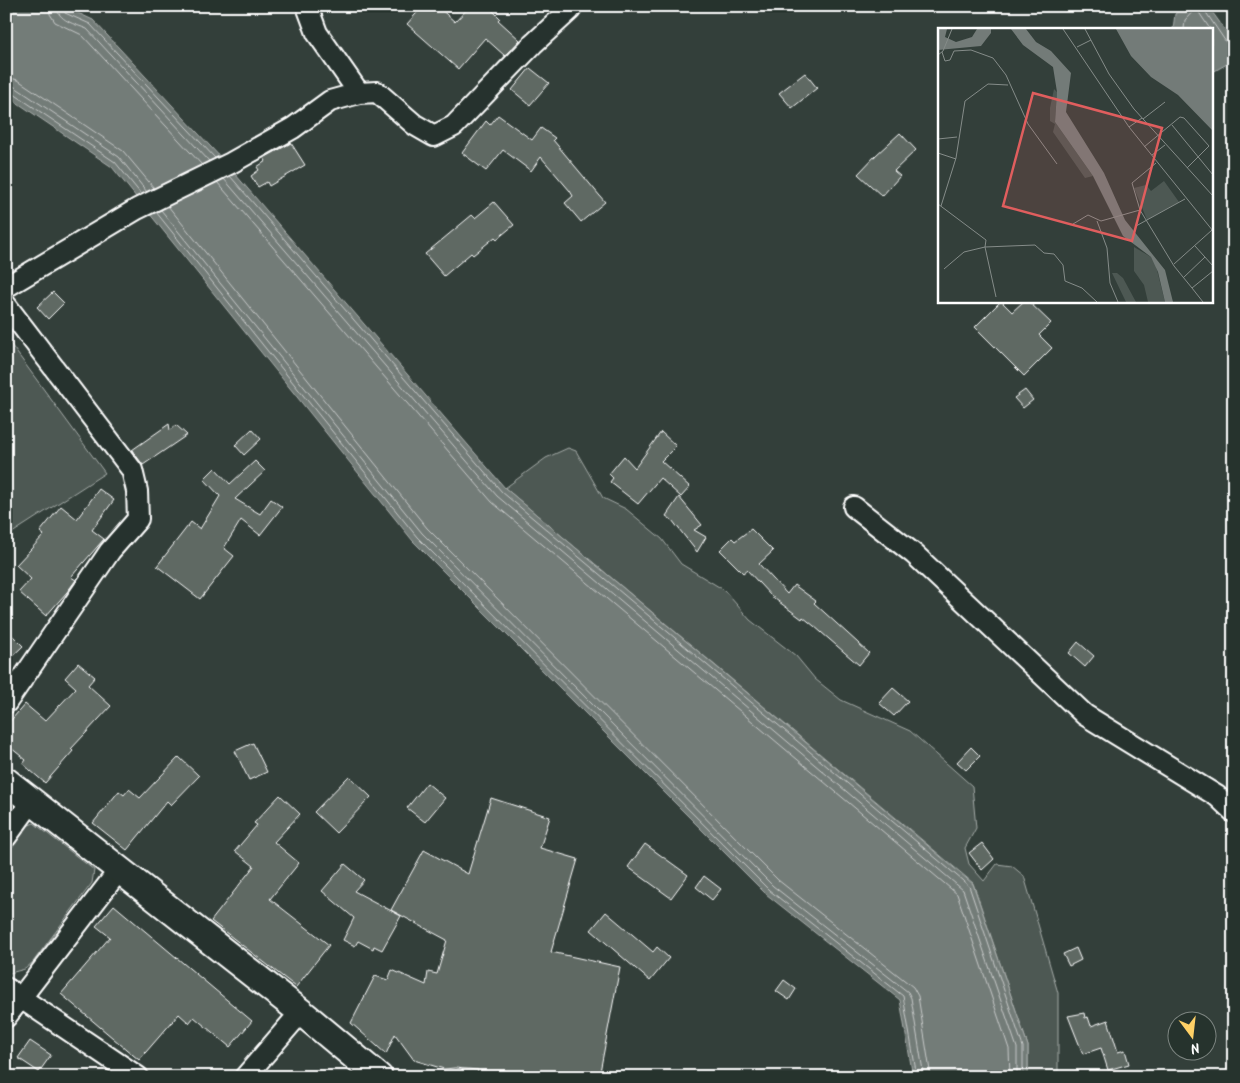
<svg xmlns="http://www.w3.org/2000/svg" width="1240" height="1083" viewBox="0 0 1240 1083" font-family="Kalam,sans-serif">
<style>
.green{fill:#4d5853;stroke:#a6aca9}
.water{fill:#737b78;stroke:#abb0ae}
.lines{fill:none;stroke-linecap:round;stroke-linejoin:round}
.shore{stroke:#c7cac9;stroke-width:1}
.building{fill:#5f6964;stroke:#fff}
.minor-casing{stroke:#fff;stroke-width:24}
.major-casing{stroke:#fff;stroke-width:30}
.minor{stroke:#26332d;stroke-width:20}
.major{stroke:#26332d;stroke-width:26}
.inset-road{fill:none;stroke:#858c89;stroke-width:1}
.view{fill:#e05e5e;fill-opacity:0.15;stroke:#e05e5e;stroke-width:2.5}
.inset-edge{fill:none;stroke:#fff;stroke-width:2.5}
</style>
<rect width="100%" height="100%" fill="#333f3a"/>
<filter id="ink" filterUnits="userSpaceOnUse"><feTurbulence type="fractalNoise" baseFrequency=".02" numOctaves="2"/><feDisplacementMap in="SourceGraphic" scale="10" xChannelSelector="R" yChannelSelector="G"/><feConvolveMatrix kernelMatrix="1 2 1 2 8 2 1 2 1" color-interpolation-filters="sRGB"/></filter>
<g filter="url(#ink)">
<path class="green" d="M 6,338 L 105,473 L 9,535 L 6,531 Z
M 568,448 L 576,451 L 603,498 L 626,509 L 662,539 L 681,564 L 724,590 L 750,620 L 796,656 L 815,679 L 841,700 L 910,731 L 972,786 L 976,828 L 965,848 L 969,864 L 984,881 L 997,864 L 1012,866 L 1024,876 L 1058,993 L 1058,1077 L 1028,1077 L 1028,1046 L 973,883 L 505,488 L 546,458 Z
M 34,823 L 94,870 L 92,883 L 33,962 L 25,969 L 6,974 L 6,849 L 20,829 Z"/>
<path class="water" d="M 6,6 L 63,6 L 93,20 L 223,160 L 505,488 L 973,884 L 1028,1046 L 1028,1077 L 913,1077 L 900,1000 L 766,894 L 413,541 L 112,167 L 6,95 Z
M 1184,6 L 1205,6 L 1210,9 L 1228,34 L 1234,47 L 1234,60 L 1211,73 L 1211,29 L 1173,29 L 1175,14 Z"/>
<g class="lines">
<path class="shore" d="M 49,6 L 50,14 L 55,22 L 82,35 L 202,165
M 56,6 C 58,21 75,24 87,29 L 209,161
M 63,6 L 65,13 L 90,24 L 215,158
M 1204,6 L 1205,11 L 1228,45 L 1234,47
M 1184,29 L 1185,20 L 1196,8 L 1210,29
M 6,77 L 18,80 L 123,151 L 154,188
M 6,85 L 15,87 L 119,157 L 147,192
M 6,91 L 11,92 L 115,162 L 141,194
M 230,176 L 502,492 L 969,886 L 1023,1047 L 1023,1077
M 224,179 L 497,496 L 963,890 L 1017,1048 L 1017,1077
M 217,182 L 492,502 L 957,894 L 1009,1049 L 1010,1077
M 168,206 L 427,528 L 778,880 L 913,987 L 918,996 L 931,1077
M 161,210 L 422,533 L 773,886 L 908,992 L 911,998 L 924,1077
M 156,212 L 417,537 L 769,890 L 903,996 L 917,1077"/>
</g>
<path class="building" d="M 423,6 L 437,6 L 455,22 L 470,6 L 488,6 L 500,18 L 498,20 L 520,40 L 505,56 L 485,38 L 458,69 L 407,24 Z
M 530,68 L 549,83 L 530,105 L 512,90 Z
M 805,73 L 817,88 L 792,108 L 779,93 Z
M 498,115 L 532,140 L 541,128 L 555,138 L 553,140 L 605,202 L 581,222 L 565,203 L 573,196 L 570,191 L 541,157 L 531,171 L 503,150 L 486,171 L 462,153 L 486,121 L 490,125 Z
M 900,133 L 916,150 L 894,171 L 900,176 L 882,196 L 858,174 L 876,155 Z
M 291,143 L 305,165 L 269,186 L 267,182 L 258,187 L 251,176 L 259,170 L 257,167 L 266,161 L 264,158 Z
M 494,202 L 514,225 L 497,239 L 495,237 L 473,255 L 471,253 L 444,276 L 425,254 L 472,215 L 475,218 Z
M 53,292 L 64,303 L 48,319 L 37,307 Z
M 1001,301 L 1012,312 L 1024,301 L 1028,301 L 1051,323 L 1039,335 L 1052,348 L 1024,376 L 975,327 Z
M 1025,390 L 1033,400 L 1023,408 L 1014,398 Z
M 169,424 L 170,430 L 176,425 L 187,435 L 143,465 L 132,450 Z
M 252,429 L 261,439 L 244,455 L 235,445 Z
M 661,432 L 676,446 L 661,461 L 690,487 L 681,497 L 660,478 L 638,504 L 610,482 L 613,478 L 609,474 L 624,456 L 635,468 Z
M 255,461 L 265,471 L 235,499 L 260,514 L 271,499 L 282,507 L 260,535 L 241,520 L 224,548 L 234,556 L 200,599 L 157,566 L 191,522 L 200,529 L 220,496 L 204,479 L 215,468 L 230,484 Z
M 99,489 L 114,500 L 92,530 L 104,539 L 71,577 L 76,580 L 67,592 L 46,616 L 19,592 L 31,579 L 16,565 L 44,535 L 40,532 L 61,506 L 77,519 Z
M 679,497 L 702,525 L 694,530 L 706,537 L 697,552 L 672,520 L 666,516 Z
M 751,529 L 773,551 L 759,564 L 787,594 L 794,585 L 816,601 L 814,603 L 869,653 L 859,665 L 814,626 L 803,617 L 802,619 L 771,596 L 747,570 L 743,573 L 720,550 L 732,538 L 735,541 Z
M 6,629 L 23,646 L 6,662 Z
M 1078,642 L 1094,656 L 1085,667 L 1069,653 Z
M 78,663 L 95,677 L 88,685 L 111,706 L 71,749 L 73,751 L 45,783 L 23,764 L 26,760 L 6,744 L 6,726 L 25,704 L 45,721 L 76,688 L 65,678 Z
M 893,688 L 908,701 L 894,716 L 879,703 Z
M 253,743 L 267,772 L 249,780 L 235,751 Z
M 971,747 L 980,756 L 966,770 L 957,762 Z
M 179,757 L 199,776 L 171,805 L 167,801 L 127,850 L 93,823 L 119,791 L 124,795 L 129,789 L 140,798 Z
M 349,776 L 371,797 L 336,833 L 314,812 Z
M 427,783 L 445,798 L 425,822 L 407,808 Z
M 280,795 L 300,814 L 274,842 L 299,863 L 270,899 L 329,945 L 296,987 L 211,921 L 254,866 L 235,851 L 257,825 L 254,823 Z
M 491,798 L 550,817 L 540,848 L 578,859 L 551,952 L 620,967 L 599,1077 L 476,1077 L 478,1070 L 455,1068 L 444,1069 L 414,1060 L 395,1034 L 386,1054 L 351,1023 L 375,976 L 388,980 L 392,970 L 426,985 L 428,972 L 437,974 L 447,940 L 391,910 L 424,850 L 468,874 Z
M 982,843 L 994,859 L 982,870 L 969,853 Z
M 645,844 L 688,875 L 671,898 L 628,867 Z
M 345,864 L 364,880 L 354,891 L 401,916 L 382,950 L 374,946 L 373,949 L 358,941 L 355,946 L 343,940 L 354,918 L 322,891 Z
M 704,876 L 721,889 L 712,900 L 696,887 Z
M 114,905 L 252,1021 L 230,1047 L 194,1017 L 189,1023 L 179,1014 L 139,1060 L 61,994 L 110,937 L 96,926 Z
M 606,912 L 653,952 L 657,947 L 669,958 L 650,981 L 591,930 Z
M 1076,948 L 1081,960 L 1069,966 L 1063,954 Z
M 784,980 L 796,989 L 789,1000 L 776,991 Z
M 1084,1013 L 1085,1018 L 1088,1017 L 1091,1026 L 1108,1020 L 1118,1052 L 1125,1050 L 1129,1064 L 1108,1070 L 1101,1048 L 1083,1054 L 1068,1016 Z
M 30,1041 L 51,1055 L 39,1072 L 18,1058 Z"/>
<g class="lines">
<g class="minor-casing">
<path id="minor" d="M 307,6 L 317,33 L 359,93
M 6,287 L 137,209 L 231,163 L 293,128 L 330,101 L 359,93 L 377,92 L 415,125 L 434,136 L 454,126 L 533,44 L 570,10
M 6,305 L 132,470 L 137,491 L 138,519 L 110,551 L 6,703
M 854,507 L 914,554 L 1085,715 L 1217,796 L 1234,812
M 6,837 L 32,801
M 6,988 L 138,1077
M 6,1017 L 120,869
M 245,1077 L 301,1012"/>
</g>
<g class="major-casing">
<path id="major" d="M 6,781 L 301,1012 L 379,1077"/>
</g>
<use href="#minor" class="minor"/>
<use href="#major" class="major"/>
</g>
</g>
<g transform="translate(938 28)">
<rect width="275" height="275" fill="#333f3a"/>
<path d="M 116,61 L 119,64 L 117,94 L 155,148 L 147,150 L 115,104 L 117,96 L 112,93 L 112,80 ZM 226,153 L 241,174 L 209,192 L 196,160 L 208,157 L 213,163 ZM 196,219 L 213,229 L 218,238 L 227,274 L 210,274 L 206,257 L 196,243 ZM 174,245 L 179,245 L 185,250 L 198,274 L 188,274 Z" fill="#4d5853"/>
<path d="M 0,1 L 9,1 L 7,9 L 18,14 L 34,9 L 39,1 L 53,1 L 53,5 L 43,18 L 0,22 ZM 73,1 L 88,1 L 98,14 L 113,23 L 133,45 L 128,84 L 166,145 L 187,192 L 227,242 L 235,274 L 227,274 L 220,244 L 213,229 L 185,208 L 155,148 L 117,94 L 119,64 L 115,39 L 85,17 ZM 178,1 L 275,1 L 275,103 L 240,67 L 213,49 L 193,28 Z" fill="#737b78"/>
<path class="inset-road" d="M 125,1 L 191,99 L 275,203M 147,1 L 171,46 L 196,81 L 275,168M 139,19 L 153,12M 4,24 L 7,33 L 12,32 L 16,23 L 33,22 L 55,30 L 68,47 L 90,96 L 119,136M 0,27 L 5,23 L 14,1M 205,91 L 227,74M 234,97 L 275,147M 191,99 L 204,90M 0,111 L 19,109M 206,119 L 242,89 L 246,90 L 271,118 L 249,140M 0,125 L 18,131M 214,127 L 227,117M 0,176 L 48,212 L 47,219 L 97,217 L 106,225 L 116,226 L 125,237 L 127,253 L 144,260 L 159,274M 3,178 L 18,130 L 27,73 L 50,56 L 70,57M 202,182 L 194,155 L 218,135M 159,193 L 169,220 L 172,255 L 180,274M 135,196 L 150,187 L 163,193 L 202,182 L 236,238 L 254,260M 198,198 L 247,171M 257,218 L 275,238M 236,236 L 274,202M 6,241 L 26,224 L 47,219 L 58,269M 245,250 L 267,229M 265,274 L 254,260 L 275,243"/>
<path class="view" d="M 95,65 L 224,100 L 194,213 L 65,178 Z"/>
<rect width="275" height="275" class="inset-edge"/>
</g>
<rect width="1240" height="1083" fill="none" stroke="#26332d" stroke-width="25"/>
<rect x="12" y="12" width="1215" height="1058" fill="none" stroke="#fff" stroke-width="2" filter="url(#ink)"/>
<g transform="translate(1192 1036) rotate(165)"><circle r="24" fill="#26332d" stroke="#7d8581"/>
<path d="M0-4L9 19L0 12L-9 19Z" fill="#ffd166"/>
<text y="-8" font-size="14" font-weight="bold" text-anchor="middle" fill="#ffffff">N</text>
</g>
</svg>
